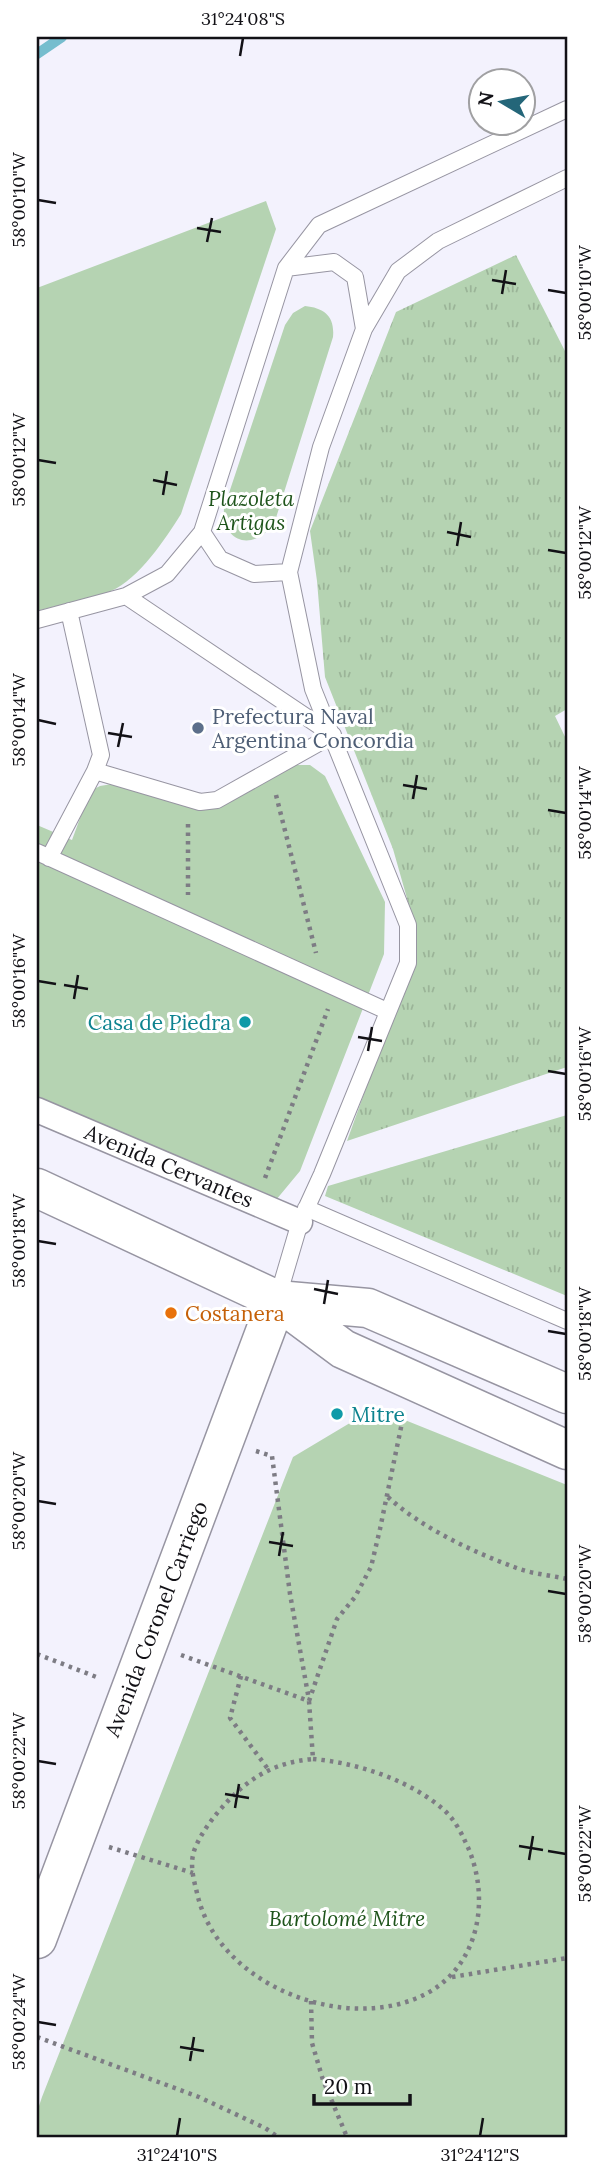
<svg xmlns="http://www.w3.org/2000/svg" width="604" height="2174" viewBox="0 0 604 2174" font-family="Lora,serif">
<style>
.grass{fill:url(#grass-tufts)}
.green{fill:#b5d3b2}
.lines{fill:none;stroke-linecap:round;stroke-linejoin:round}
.stream{stroke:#76bdce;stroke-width:10}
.service-casing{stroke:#9795a2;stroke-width:18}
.pedestrian-casing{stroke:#9795a2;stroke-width:27}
.tertiary-casing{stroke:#9795a2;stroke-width:41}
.path{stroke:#7d7c84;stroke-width:4.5;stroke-dasharray:3.5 5;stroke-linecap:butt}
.service{stroke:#fff;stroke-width:16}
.pedestrian{stroke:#fff;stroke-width:24}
.tertiary{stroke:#fff;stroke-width:38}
.ticks{fill:none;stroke:#121116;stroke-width:2.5}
.service-dot{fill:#5c6f8a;stroke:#fff;stroke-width:2.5}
.culture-dot{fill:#0f9aa8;stroke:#fff;stroke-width:2.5}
.food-dot{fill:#e8710a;stroke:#fff;stroke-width:2.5}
.labels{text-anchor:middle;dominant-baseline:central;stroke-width:6;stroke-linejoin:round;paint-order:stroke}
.park-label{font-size:21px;font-style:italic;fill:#1e541b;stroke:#fff}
.service-label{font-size:21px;fill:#4e5e75;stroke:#fff;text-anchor:start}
.culture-label{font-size:21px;fill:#0d838f;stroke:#fff;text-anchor:end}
.street-label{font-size:21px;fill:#121116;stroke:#fff}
.food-label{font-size:21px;fill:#c56008;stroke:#fff;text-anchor:start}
.neatline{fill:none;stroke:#121116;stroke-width:2.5}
.ticks-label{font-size:18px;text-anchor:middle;fill:#121116}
</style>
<defs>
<pattern id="grass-tufts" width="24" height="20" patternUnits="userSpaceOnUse" patternTransform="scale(1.75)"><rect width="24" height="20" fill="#b5d3b2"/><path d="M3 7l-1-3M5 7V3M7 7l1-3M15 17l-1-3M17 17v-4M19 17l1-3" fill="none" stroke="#9bb498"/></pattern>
</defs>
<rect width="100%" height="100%" fill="#f3f2fd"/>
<path class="grass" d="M 516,255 L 567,355 L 567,709 L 555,716 L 567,741 L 567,1067 L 347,1141 L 393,1013 L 414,923 L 393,849 L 325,677 L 317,581 L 310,531 L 396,312 Z
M 567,1115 L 567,1296 L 325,1196 L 328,1186 Z"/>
<path class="green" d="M 266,201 L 276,229 L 181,514 C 166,538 139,579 111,591 C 88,600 61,604 37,611 L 37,288 Z
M 305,306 C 324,308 335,316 333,337 L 275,521 C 257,551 222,546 224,508 L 285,325 L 293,313 Z
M 295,765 L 310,765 L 325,776 L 385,902 L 384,954 L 300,1171 L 276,1200 L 37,1109 L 37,825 L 72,840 L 90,791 L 100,786 L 112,784 L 219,807 Z
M 375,1408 L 567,1485 L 567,2137 L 37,2137 L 37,2112 L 42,2097 L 293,1457 Z"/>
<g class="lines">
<path class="stream" d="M 37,54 L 62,37"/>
<g class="service-casing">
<path id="service" d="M 286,268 L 334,262 L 355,277 L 364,329
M 202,532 L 220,559 L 254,574 L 289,572
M 37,620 L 126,596 L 167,574 L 202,532 L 286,268 L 319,225 L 567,109
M 95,771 L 200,802 L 217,800 L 333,735 L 126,596
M 37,852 L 387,1011
M 49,858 L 95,771 L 101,755 L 69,611
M 306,1208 L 567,1321
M 277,1300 L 300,1222 L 322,1174 L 408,963 L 408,925 L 313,689 L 289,572 L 321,447 L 364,329 L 398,271 L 438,241 L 567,178"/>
</g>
<g class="pedestrian-casing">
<path id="pedestrian" d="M 37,1110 L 300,1222"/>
</g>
<g class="tertiary-casing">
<path id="tertiary" d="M 37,1188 L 277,1300 L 343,1349 L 567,1450
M 277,1300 L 368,1308 L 567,1394
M 37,1939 L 277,1300"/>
</g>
<path class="path" d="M 276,795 L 316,953
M 188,824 L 188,895
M 265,1178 L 328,1009
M 256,1451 L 272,1456 L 290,1594 L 309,1700
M 388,1497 C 420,1527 473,1552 514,1567 C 531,1574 550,1575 567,1579
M 37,1654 L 99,1678
M 181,1655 L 309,1701 L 313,1759
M 241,1676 L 230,1718 L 268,1769
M 309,1701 L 337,1619 L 355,1597 L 371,1567 L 380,1529 L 404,1413
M 313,1759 C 358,1763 410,1780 444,1810 C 453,1818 460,1830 465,1841 C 493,1897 480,1972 417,1998 C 339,2031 220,1984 198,1897 C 194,1880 188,1863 196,1846 C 203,1830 215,1815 226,1803 C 251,1776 277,1762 313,1759 Z
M 109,1847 L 193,1873
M 452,1977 L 567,1958
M 311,2001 L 312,2043 L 323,2080 L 347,2137
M 37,2037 L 199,2097 L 265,2128 L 278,2137"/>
<use href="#service" class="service"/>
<use href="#pedestrian" class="pedestrian"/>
<use href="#tertiary" class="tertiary"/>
</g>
<path class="ticks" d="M 240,56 L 243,38M 38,200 L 56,203M 197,228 L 221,232M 207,242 L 212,218M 492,280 L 516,284M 548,290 L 566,293M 502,294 L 506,270M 38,460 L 56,463M 153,480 L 177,485M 163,495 L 167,471M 447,532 L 471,537M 457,546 L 461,522M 548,550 L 566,553M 38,720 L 56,724M 108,733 L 132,737M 118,747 L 123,723M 403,785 L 427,789M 413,799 L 417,775M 548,810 L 566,813M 38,981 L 56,984M 64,985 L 88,989M 74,999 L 78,975M 358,1037 L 382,1041M 368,1051 L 372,1027M 548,1071 L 566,1074M 38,1241 L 56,1244M 314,1289 L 338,1294M 324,1304 L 328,1280M 548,1331 L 566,1334M 38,1501 L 56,1504M 269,1542 L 293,1546M 279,1556 L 283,1532M 548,1591 L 566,1594M 38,1761 L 56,1764M 225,1794 L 249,1798M 235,1808 L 239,1784M 519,1846 L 543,1850M 548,1851 L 566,1854M 529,1860 L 533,1836M 38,2022 L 56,2025M 180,2047 L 204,2051M 190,2061 L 194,2037M 177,2136 L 180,2118M 480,2136 L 483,2118"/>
<circle class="service-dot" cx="198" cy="728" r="7"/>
<g class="culture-dot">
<circle cx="245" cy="1022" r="7"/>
<circle cx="337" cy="1414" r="7"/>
</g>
<circle class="food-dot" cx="171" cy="1313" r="7"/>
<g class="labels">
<g class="park-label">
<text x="251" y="498">Plazoleta<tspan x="251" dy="24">Artigas</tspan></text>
<text x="347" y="1918">Bartolomé Mitre</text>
</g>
<g class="service-label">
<text x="212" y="716">Prefectura Naval<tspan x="212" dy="24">Argentina Concordia</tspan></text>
</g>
<g class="culture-label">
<text x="231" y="1022">Casa de Piedra</text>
<text x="351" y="1414" text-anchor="start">Mitre</text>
</g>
<g class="street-label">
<text transform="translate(169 1166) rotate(23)">Avenida Cervantes</text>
<text transform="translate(156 1619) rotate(-69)">Avenida Coronel Carriego</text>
</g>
<g class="food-label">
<text x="185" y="1313">Costanera</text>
</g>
</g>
<rect width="604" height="2174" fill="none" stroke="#ffffff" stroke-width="77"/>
<g transform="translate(502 102) rotate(280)"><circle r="33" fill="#ffffff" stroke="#a0a0a2" stroke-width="2"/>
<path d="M0-5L12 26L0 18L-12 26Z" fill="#246679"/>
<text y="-10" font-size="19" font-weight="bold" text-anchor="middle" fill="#121116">N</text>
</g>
<path d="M314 2094v10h96v-10" fill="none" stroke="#121116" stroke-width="3.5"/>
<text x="324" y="2094" font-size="21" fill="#121116" stroke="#ffffff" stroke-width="5" paint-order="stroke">20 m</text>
<rect x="38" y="38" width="528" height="2098" class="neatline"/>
<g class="ticks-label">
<text x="243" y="25">31°24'08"S</text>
<text transform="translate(19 200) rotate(-90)" y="6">58°00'10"W</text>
<text transform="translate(585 293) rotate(-90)" y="6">58°00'10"W</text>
<text transform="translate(19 460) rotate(-90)" y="6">58°00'12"W</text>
<text transform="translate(585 553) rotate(-90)" y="6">58°00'12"W</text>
<text transform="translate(19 720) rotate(-90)" y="6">58°00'14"W</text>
<text transform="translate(585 813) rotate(-90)" y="6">58°00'14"W</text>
<text transform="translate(19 981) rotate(-90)" y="6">58°00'16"W</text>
<text transform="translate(585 1074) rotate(-90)" y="6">58°00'16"W</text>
<text transform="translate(19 1241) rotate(-90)" y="6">58°00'18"W</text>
<text transform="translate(585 1334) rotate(-90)" y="6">58°00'18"W</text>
<text transform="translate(19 1501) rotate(-90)" y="6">58°00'20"W</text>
<text transform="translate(585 1594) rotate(-90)" y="6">58°00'20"W</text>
<text transform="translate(19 1761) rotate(-90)" y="6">58°00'22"W</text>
<text transform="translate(585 1854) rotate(-90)" y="6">58°00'22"W</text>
<text transform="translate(19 2022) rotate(-90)" y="6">58°00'24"W</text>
<text x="177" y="2161">31°24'10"S</text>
<text x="480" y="2161">31°24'12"S</text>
</g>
</svg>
